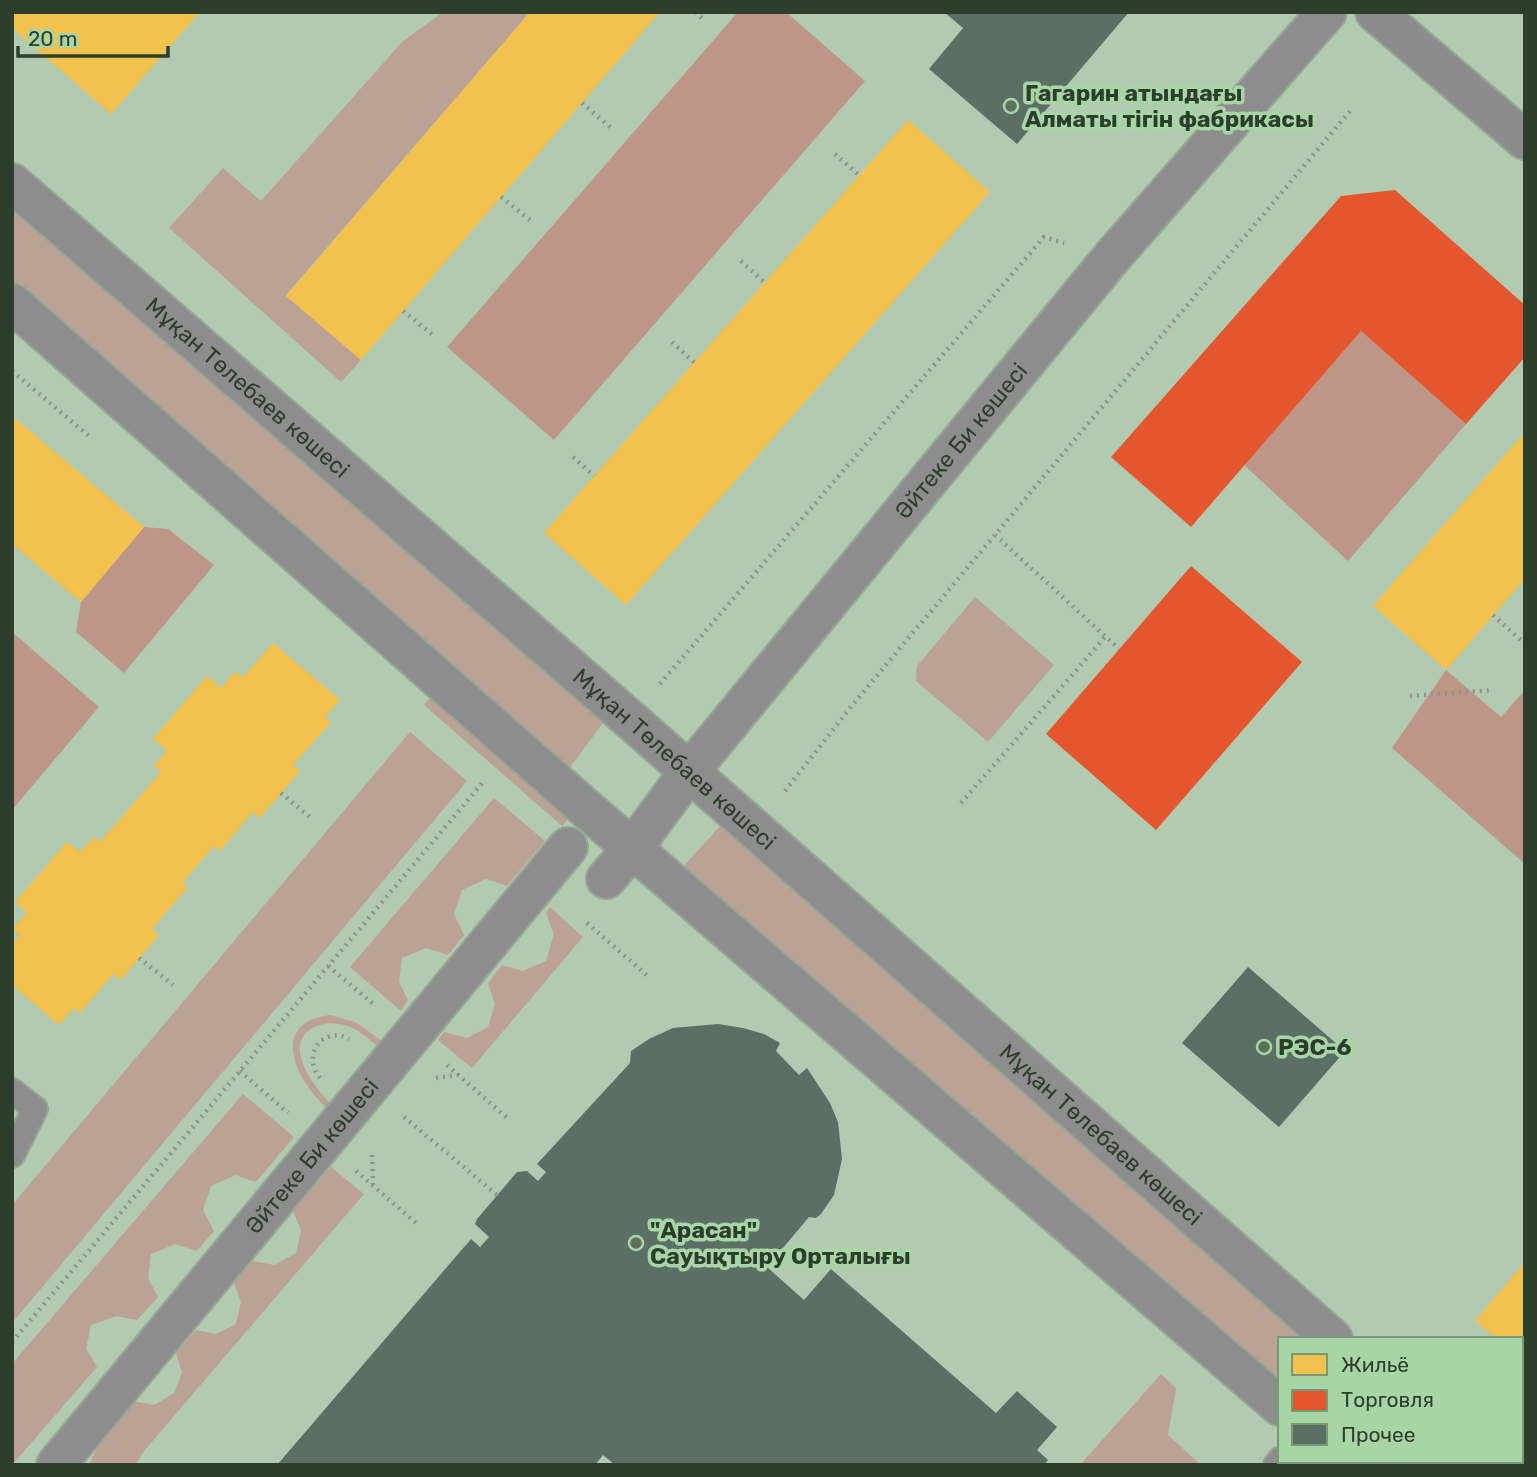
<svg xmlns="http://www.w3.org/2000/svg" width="1537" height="1477" viewBox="0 0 1537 1477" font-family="Rubik,sans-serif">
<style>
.green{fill:#bba294}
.forest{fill:#be9687}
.homes{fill:#f2c14e}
.shops{fill:#e4572e}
.building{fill:#5b6f64}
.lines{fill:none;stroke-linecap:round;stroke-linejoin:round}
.service-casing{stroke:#94a793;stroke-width:28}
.pedestrian-casing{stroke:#94a793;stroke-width:42}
.minor-casing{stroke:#94a793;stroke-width:42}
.secondary-casing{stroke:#94a793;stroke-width:42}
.path{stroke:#8e938e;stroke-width:4.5;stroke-dasharray:2 5;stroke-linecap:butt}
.service{stroke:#8e8d8e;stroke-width:24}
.pedestrian{stroke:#8e8d8e;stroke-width:38}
.minor{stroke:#8e8d8e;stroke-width:38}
.secondary{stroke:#8b8c8b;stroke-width:38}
.poi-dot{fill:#5c705a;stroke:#a8d5a6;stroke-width:2.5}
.labels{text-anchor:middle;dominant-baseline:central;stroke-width:7;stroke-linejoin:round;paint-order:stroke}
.poi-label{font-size:23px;font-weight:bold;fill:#2d3f2c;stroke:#a8d5a6;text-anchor:start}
.street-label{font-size:23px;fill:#2d3f2c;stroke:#a8d5a6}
</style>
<rect width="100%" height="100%" fill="#b2cab0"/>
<path class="green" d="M 443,12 L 530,12 L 286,295 L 361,360 L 341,382 L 169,228 L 223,168 L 261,201 L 402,42 Z
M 12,183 L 615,707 L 558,783 L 12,303 Z
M 975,597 L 1054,665 L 988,742 L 916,681 L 917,666 Z
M 432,696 L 570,817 L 562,826 L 424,705 Z
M 410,732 L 467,781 L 12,1323 L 12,1205 Z
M 494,798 L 545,841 L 507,886 L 486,879 L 462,890 L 454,914 L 464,935 L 448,955 L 426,948 L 402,958 L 399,982 L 408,1000 L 401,1011 L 350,967 Z
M 733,812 L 1333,1339 L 1280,1339 L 1280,1406 L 670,881 Z
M 550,907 L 583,937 L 472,1068 L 438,1040 L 444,1032 L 467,1038 L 488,1027 L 495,1004 L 488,983 L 502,965 L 523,971 L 546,961 L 554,934 L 546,913 Z
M 331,1015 L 357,1023 L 386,1044 L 381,1049 C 373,1043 364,1034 355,1029 C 345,1024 334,1022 323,1024 C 275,1037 313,1087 333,1106 L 329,1110 C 297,1083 266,1022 331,1015 Z
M 243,1094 L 294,1137 L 256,1182 L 235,1175 L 211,1186 L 203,1210 L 214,1231 L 197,1251 L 175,1244 L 151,1254 L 148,1278 L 158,1297 L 137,1320 L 116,1316 L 91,1325 L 86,1349 L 97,1367 L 12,1465 L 12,1364 Z
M 331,1167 L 364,1194 L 144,1451 L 135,1465 L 89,1465 C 98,1441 118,1421 134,1401 L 154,1405 L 174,1393 L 182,1373 L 176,1353 L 196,1330 L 216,1334 L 236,1324 L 241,1302 L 234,1283 L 252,1261 L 274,1265 L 296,1253 L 301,1230 L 293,1211 Z
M 1161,1374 L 1176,1388 L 1168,1435 L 1201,1465 L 1080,1465 Z
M 1344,1461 L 1473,1461 L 1477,1465 L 1348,1465 Z"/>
<path class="forest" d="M 738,12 L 786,12 L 865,81 L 554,440 L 447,347 Z
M 1361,331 L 1466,424 L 1348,561 L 1244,465 Z
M 144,527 L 168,529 L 214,565 L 124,673 L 76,632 L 81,602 Z
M 12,632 L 99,707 L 12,810 Z
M 1446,670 L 1501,717 L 1525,690 L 1525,864 L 1392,748 Z"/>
<path class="homes" d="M 12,12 L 200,12 L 111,114 L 12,28 Z
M 530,12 L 660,12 L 361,360 L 286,296 Z
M 908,120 L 990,192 L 626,605 L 544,533 Z
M 12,416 L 144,527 L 81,602 L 12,544 Z
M 1525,432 L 1525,579 L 1446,670 L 1373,606 Z
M 273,643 L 340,700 L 325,717 L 331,722 L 293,765 L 300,771 L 260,818 L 253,812 L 220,851 L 214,846 L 182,883 L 188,887 L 152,929 L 159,935 L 121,980 L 113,974 L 80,1013 L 74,1008 L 59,1025 L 12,985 L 12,944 L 20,935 L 12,929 L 27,913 L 15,902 L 67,842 L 80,852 L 94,837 L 100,842 L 161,772 L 154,765 L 167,751 L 153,739 L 207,676 L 221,688 L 235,672 L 243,677 Z
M 1525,1262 L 1525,1362 L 1521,1359 L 1521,1339 L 1497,1339 L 1475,1321 Z"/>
<path class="shops" d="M 1395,190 L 1525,305 L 1525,357 L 1466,424 L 1361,331 L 1191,527 L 1111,457 L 1341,196 Z
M 1191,566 L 1302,662 L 1156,830 L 1046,734 Z"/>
<path class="building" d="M 944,12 L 1129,12 L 1017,144 L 929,69 L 963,28 Z
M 1248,967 L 1345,1051 L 1279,1127 L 1182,1043 Z
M 718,1024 L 743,1028 L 764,1034 L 780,1043 L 776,1051 L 799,1075 L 807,1068 L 830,1103 L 838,1122 L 842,1159 L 834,1195 L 821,1214 L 816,1218 L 809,1217 L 767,1267 L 804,1300 L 831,1269 L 996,1413 L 1017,1391 L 1057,1427 L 1037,1450 L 1048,1460 L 1044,1465 L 615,1465 L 603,1455 L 595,1465 L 277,1465 L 471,1239 L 480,1247 L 489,1237 L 475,1224 L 477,1219 L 517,1172 L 527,1171 L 538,1181 L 546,1172 L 537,1164 L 630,1063 L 631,1051 L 649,1039 L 673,1028 Z"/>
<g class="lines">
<g class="service-casing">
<path id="service" d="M 12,1091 L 35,1109 L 12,1155
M 1276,1465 L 1280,1460"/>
</g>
<g class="pedestrian-casing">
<g id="pedestrian">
<path id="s1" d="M 56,1465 L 568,847"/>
</g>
</g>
<g class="minor-casing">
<g id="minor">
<path id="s2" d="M 12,183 L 634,723 L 1333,1339"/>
<path d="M 12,303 L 590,812 L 1280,1406"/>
<path id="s3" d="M 606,879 L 632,849 L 689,772 L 1112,257 L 1327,12"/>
<path d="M 1344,1461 L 1348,1465"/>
<path d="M 1473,1461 L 1477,1465"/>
</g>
</g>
<g class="secondary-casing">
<path id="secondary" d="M 1375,12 L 1525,140"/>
</g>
<path class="path" d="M 695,12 L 704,20
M 1233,12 L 1234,13
M 582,103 L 611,128
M 835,154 L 860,176
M 501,197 L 531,221
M 741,261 L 765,283
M 403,311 L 434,336
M 672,342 L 695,363
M 12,371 L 89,436
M 573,457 L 594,476
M 995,535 L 1119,649
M 1493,615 L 1525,644
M 660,684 L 1044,237 L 1064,243
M 1410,696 L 1494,690
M 785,791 L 850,708 L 1350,111
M 281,793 L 312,819
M 961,803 L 1106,636
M 587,923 L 650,978
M 139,958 L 173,985
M 328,966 L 376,1006
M 447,1065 L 507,1118
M 240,1071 L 288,1113
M 320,1078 C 301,1055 323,1025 349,1039
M 436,1078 L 458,1075
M 404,1117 L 497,1195
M 372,1155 L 373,1185
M 356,1171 L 416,1223
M 12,1342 L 484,781
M 1401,1461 L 1405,1465"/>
<use href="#service" class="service"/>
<use href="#pedestrian" class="pedestrian"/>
<use href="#minor" class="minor"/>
<use href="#secondary" class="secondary"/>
</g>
<g class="poi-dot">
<circle cx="1011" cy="106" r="7"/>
<circle cx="1264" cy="1047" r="7"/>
<circle cx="636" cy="1243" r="7"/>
</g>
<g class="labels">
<g class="poi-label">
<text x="1025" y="93">Гагарин атындағы<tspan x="1025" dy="26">Алматы тігін фабрикасы</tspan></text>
<text x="1278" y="1047">РЭС-6</text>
<text x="650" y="1230">"Арасан"<tspan x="650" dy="26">Сауықтыру Орталығы</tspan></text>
</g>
<g class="street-label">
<text stroke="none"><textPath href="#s2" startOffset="312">Мұқан Төлебаев көшесі</textPath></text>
<text stroke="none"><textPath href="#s3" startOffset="564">Әйтеке Би көшесі</textPath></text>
<text stroke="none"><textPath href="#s2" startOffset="878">Мұқан Төлебаев көшесі</textPath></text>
<text stroke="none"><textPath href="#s2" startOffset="1446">Мұқан Төлебаев көшесі</textPath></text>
<text stroke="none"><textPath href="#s1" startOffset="401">Әйтеке Би көшесі</textPath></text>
</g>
</g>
<rect width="1537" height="1477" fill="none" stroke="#2d3f2c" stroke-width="28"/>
<rect x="1278" y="1337" width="245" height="126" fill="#a8d5a6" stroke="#779975" stroke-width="2"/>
<rect x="1292" y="1354" width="35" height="21" fill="#f2c14e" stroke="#779975" stroke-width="2"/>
<text x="1341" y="1372" font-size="21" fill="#2d3f2c">Жильё</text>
<rect x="1292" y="1390" width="35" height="21" fill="#e4572e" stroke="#779975" stroke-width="2"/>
<text x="1341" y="1407" font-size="21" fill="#2d3f2c">Торговля</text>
<rect x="1292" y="1424" width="35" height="21" fill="#5b6f64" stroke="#779975" stroke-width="2"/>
<text x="1341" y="1442" font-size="21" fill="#2d3f2c">Прочее</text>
<path d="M18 46v10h150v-10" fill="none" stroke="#2d3f2c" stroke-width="3.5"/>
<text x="28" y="46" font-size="21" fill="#2d3f2c" stroke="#a8d5a6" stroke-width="5" paint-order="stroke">20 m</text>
</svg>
